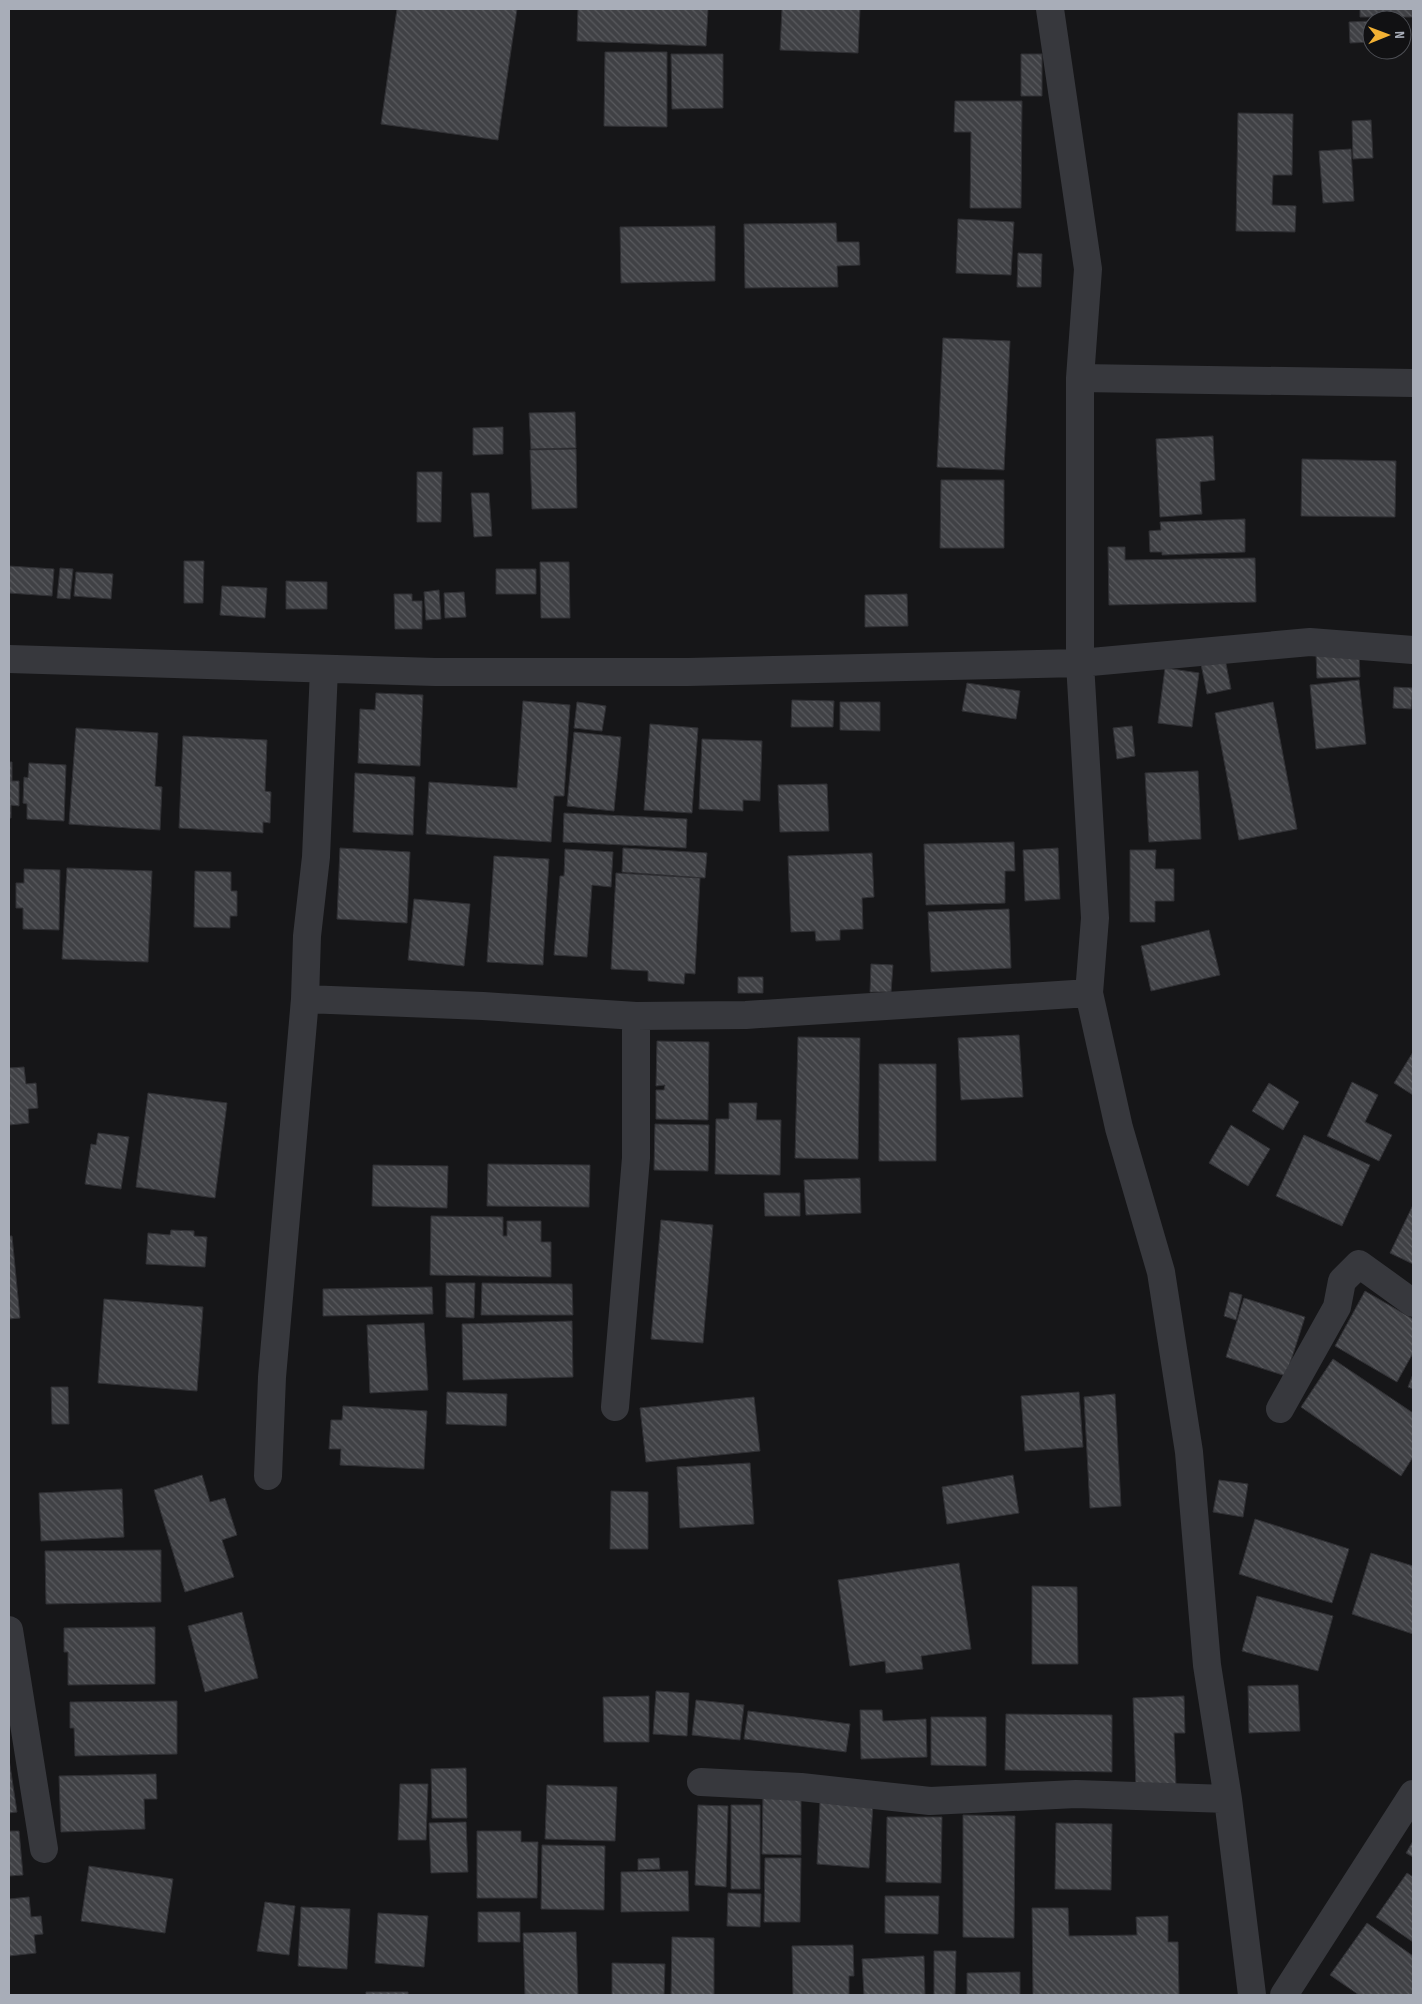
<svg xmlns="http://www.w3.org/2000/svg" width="1422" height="2004" viewBox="0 0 1422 2004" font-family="'Sofia Sans Condensed',sans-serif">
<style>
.building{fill:url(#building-back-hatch);stroke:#303034}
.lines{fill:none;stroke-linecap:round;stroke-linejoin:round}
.minor{stroke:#37383d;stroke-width:28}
</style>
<defs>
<pattern id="building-back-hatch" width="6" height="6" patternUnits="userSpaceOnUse" patternTransform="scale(1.25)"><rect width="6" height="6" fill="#404145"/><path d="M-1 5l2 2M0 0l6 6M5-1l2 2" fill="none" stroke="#595a5e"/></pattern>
</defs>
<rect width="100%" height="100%" fill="#161618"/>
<path class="building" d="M 397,9 L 517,9 L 498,140 L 381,124 Z
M 578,9 L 708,9 L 706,46 L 577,41 Z
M 782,9 L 860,9 L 858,53 L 780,50 Z
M 1360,9 L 1413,9 L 1413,17 L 1360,17 Z
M 1372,21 L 1372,42 L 1350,43 L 1349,22 Z
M 605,52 L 667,52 L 667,127 L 604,126 Z
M 671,54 L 723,54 L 723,108 L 672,109 Z
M 1021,54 L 1042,54 L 1042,96 L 1021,96 Z
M 955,101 L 1022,101 L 1021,208 L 970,208 L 971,132 L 954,132 Z
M 1238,113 L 1293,114 L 1292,175 L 1273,175 L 1272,205 L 1296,206 L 1295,232 L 1236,231 Z
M 1371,120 L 1373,158 L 1353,159 L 1352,121 Z
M 1351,149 L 1354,201 L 1323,203 L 1319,151 Z
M 958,219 L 1014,222 L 1011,275 L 956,273 Z
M 836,223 L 837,242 L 859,242 L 860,265 L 837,266 L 838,287 L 745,288 L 744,224 Z
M 715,226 L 715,281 L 621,283 L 620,227 Z
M 1018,253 L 1042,254 L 1041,287 L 1017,287 Z
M 943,338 L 1010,341 L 1004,470 L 937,467 Z
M 575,412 L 576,448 L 531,449 L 529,413 Z
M 503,427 L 503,454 L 473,455 L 473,428 Z
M 1213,436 L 1215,480 L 1200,482 L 1202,514 L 1160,517 L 1156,439 Z
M 576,449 L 577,508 L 532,509 L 530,450 Z
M 1302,459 L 1396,461 L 1395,517 L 1301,516 Z
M 417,472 L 442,472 L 441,522 L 417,522 Z
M 941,480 L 1004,480 L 1004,548 L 940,548 Z
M 471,493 L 489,493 L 492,536 L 474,537 Z
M 1245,519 L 1245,552 L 1162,555 L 1162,552 L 1150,552 L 1149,531 L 1161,530 L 1160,522 Z
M 1108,547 L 1125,547 L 1125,560 L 1255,558 L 1256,602 L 1109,605 Z
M 184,561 L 204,561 L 203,603 L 184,603 Z
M 540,562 L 569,562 L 570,618 L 541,618 Z
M 9,566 L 54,569 L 52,596 L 9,593 Z
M 60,568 L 73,569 L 70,599 L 57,598 Z
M 496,569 L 536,569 L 536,594 L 496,594 Z
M 76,572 L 113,574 L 111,599 L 74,596 Z
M 286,581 L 327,582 L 327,609 L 286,609 Z
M 222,586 L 267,588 L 265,618 L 220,615 Z
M 439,590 L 441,619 L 426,620 L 424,592 Z
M 464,592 L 466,617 L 445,618 L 444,593 Z
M 394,594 L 412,594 L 412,601 L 422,601 L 422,629 L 395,629 Z
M 907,594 L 908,626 L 865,627 L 865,595 Z
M 1224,654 L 1231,689 L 1207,694 L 1200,659 Z
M 1316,654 L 1359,654 L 1360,677 L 1317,678 Z
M 1165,668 L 1199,673 L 1192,727 L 1158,723 Z
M 1359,680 L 1366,744 L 1316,749 L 1310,685 Z
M 967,683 L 1020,691 L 1016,719 L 962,711 Z
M 1394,687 L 1413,688 L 1411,709 L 1393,708 Z
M 376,693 L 423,695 L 420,766 L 358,763 L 360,709 L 375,710 Z
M 792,700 L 834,701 L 833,727 L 791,727 Z
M 523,701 L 570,705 L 564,796 L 554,796 L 551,842 L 426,834 L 429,782 L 517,788 Z
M 577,702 L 606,706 L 602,731 L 574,728 Z
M 840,702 L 880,702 L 880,731 L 840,730 Z
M 1273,702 L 1297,829 L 1239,840 L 1215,713 Z
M 650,724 L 698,728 L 692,813 L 644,810 Z
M 1132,726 L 1135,756 L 1117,759 L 1113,728 Z
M 76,728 L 158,733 L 155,786 L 162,787 L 160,830 L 69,824 Z
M 574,732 L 621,737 L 614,811 L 567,806 Z
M 183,736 L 267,740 L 265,791 L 271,792 L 270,823 L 263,822 L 263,833 L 179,828 Z
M 702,739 L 762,741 L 760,801 L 743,800 L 743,811 L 699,809 Z
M 9,762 L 12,762 L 12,781 L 19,781 L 19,806 L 11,805 L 11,818 L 9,818 Z
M 29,763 L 66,765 L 64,821 L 27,819 L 27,804 L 23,803 L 24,777 L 28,778 Z
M 1198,771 L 1201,839 L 1149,842 L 1145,773 Z
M 355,773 L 415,777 L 413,835 L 353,832 Z
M 827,784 L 829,831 L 780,832 L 778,785 Z
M 564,813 L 687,819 L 686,848 L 563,842 Z
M 1014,842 L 1015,871 L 1005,871 L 1005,903 L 926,905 L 924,844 Z
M 340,848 L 410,852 L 407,923 L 337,919 Z
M 623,848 L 707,853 L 705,878 L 622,872 Z
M 1058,848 L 1060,899 L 1025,901 L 1023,850 Z
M 565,849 L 613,852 L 611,887 L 592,885 L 587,957 L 554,955 L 560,876 L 564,876 Z
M 1130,850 L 1156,850 L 1155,869 L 1174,869 L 1174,901 L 1155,901 L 1155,922 L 1130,922 Z
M 872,853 L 874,897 L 862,898 L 863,929 L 840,930 L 840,940 L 816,941 L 815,931 L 791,932 L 788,856 Z
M 494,856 L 549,859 L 543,965 L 487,962 Z
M 67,868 L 152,871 L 148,962 L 62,959 Z
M 24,869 L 60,870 L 59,930 L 23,929 L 23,908 L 16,908 L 16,883 L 24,883 Z
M 195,871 L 231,872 L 231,891 L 237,891 L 237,916 L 230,916 L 230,928 L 194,927 Z
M 616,873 L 700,878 L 695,974 L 685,973 L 684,984 L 648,981 L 648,971 L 611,969 Z
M 414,899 L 470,904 L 464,966 L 408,960 Z
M 1009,909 L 1011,968 L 931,972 L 928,912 Z
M 1209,930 L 1220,975 L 1151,991 L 1141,946 Z
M 871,964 L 893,965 L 891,992 L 870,992 Z
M 738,977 L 763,977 L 763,993 L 738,993 Z
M 1019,1035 L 1023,1097 L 961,1100 L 958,1038 Z
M 798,1037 L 860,1038 L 858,1159 L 795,1158 Z
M 657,1041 L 709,1042 L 708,1120 L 656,1119 L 656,1090 L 664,1090 L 665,1085 L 656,1086 Z
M 1413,1052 L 1413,1095 L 1394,1083 Z
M 879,1064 L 936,1064 L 936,1161 L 879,1161 Z
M 24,1067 L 26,1084 L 36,1083 L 38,1108 L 28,1109 L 29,1123 L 9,1125 L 9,1068 Z
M 1352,1082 L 1378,1095 L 1365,1122 L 1392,1135 L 1379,1161 L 1327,1136 Z
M 1269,1083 L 1299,1102 L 1283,1130 L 1252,1111 Z
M 148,1093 L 227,1103 L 215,1198 L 136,1187 Z
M 729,1103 L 757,1103 L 756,1120 L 781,1120 L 780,1175 L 715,1174 L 716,1119 L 729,1119 Z
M 655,1124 L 709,1125 L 708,1171 L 654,1170 Z
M 1231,1125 L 1270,1149 L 1248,1186 L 1209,1163 Z
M 98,1133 L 129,1137 L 121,1189 L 85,1184 L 91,1144 L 96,1145 Z
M 1304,1135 L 1370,1165 L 1342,1226 L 1276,1196 Z
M 488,1164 L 590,1165 L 589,1207 L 487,1206 Z
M 373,1165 L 448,1166 L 447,1208 L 372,1206 Z
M 860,1178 L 861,1213 L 806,1215 L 804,1180 Z
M 764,1193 L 800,1193 L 800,1216 L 765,1216 Z
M 1413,1205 L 1413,1264 L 1390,1253 Z
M 431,1216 L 503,1217 L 503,1236 L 507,1236 L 507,1221 L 541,1221 L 541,1242 L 551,1242 L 551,1277 L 430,1275 Z
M 661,1220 L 713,1225 L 703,1343 L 651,1339 Z
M 171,1230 L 194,1231 L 194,1236 L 207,1237 L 205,1267 L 146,1264 L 148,1233 L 170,1235 Z
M 9,1236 L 12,1236 L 20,1318 L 9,1319 Z
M 446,1283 L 475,1283 L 474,1318 L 446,1317 Z
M 482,1283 L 572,1284 L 573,1315 L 481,1315 Z
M 432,1287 L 433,1314 L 323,1316 L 323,1289 Z
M 1365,1291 L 1413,1319 L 1413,1353 L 1397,1382 L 1335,1346 Z
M 1230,1292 L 1242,1295 L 1236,1320 L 1224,1316 Z
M 1244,1298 L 1305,1317 L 1286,1376 L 1226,1357 Z
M 104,1299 L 203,1307 L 197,1391 L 98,1383 Z
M 572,1321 L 573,1377 L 463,1380 L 462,1324 Z
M 424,1323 L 428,1390 L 370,1393 L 367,1325 Z
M 1333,1359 L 1413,1413 L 1413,1457 L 1401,1476 L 1301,1407 Z
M 1413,1374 L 1413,1389 L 1408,1387 Z
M 51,1387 L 68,1387 L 69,1424 L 52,1424 Z
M 447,1392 L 507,1394 L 506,1426 L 446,1424 Z
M 1079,1392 L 1083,1447 L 1025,1451 L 1021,1396 Z
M 1115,1394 L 1121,1506 L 1090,1508 L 1084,1397 Z
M 754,1397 L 760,1451 L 646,1462 L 640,1408 Z
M 343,1406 L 427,1411 L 424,1469 L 340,1465 L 341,1449 L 329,1449 L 331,1420 L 342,1420 Z
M 750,1463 L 754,1524 L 680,1528 L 677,1467 Z
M 202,1475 L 210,1502 L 225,1498 L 237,1535 L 222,1540 L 234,1577 L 185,1592 L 154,1490 Z
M 1013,1475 L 1019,1513 L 947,1524 L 942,1487 Z
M 1219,1480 L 1248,1484 L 1243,1517 L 1213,1512 Z
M 122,1489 L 124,1537 L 41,1541 L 39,1493 Z
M 611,1491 L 648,1492 L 648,1549 L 610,1549 Z
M 1255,1519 L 1349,1549 L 1332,1603 L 1239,1574 Z
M 161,1550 L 161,1602 L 46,1604 L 45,1551 Z
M 1371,1553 L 1413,1566 L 1413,1634 L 1352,1614 Z
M 959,1563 L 971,1649 L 921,1656 L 923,1669 L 886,1673 L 885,1661 L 850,1666 L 838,1580 Z
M 1032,1586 L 1077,1587 L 1078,1664 L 1032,1664 Z
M 1257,1596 L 1333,1616 L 1318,1671 L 1242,1651 Z
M 242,1612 L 258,1678 L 205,1692 L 188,1626 Z
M 155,1627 L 155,1684 L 68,1685 L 68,1652 L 64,1652 L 64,1628 Z
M 1298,1685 L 1300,1731 L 1249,1733 L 1248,1686 Z
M 656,1691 L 689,1693 L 687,1736 L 653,1734 Z
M 649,1696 L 649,1742 L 604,1742 L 603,1697 Z
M 1184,1696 L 1185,1733 L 1174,1733 L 1176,1786 L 1136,1788 L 1133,1698 Z
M 696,1700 L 744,1705 L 740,1740 L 692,1735 Z
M 177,1701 L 177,1754 L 75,1756 L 74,1728 L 70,1728 L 70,1702 Z
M 860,1710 L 882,1710 L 883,1721 L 926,1719 L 927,1757 L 861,1759 Z
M 748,1711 L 850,1724 L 846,1752 L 744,1739 Z
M 1006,1714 L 1112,1715 L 1112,1772 L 1005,1770 Z
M 931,1717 L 986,1717 L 986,1766 L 931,1765 Z
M 9,1759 L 17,1812 L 9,1813 Z
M 466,1768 L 467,1818 L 432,1818 L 431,1769 Z
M 156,1774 L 157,1799 L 144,1799 L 145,1829 L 61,1832 L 59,1776 Z
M 400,1784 L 428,1784 L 426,1840 L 398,1840 Z
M 547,1785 L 617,1787 L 615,1841 L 545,1839 Z
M 801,1793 L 801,1855 L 762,1854 L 763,1794 Z
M 820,1801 L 873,1804 L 869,1868 L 817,1864 Z
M 698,1805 L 728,1806 L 726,1887 L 695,1885 Z
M 731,1805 L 760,1805 L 760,1889 L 731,1889 Z
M 963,1815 L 1015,1816 L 1014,1938 L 963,1937 Z
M 887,1817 L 942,1817 L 941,1883 L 886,1882 Z
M 466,1822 L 468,1872 L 431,1873 L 429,1823 Z
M 1056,1823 L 1112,1824 L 1111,1890 L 1055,1889 Z
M 9,1831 L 19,1831 L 23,1875 L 9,1876 Z
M 477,1831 L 521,1831 L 521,1842 L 538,1842 L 537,1898 L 477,1898 Z
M 1413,1841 L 1413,1857 L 1406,1853 Z
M 542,1845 L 605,1846 L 604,1910 L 541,1909 Z
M 659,1858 L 660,1869 L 638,1870 L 638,1859 Z
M 765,1858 L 801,1858 L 800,1922 L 764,1922 Z
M 89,1866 L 173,1879 L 165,1933 L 81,1921 Z
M 688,1871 L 689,1911 L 621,1912 L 621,1872 Z
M 1407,1873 L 1413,1877 L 1413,1942 L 1376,1917 Z
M 728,1893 L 761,1894 L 760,1927 L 727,1926 Z
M 885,1896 L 939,1896 L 938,1934 L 885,1933 Z
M 29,1897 L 31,1917 L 41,1916 L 43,1934 L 34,1935 L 36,1953 L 9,1956 L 9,1899 Z
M 265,1902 L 295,1906 L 289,1955 L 257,1951 Z
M 301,1907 L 350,1909 L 347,1969 L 298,1966 Z
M 1032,1908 L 1068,1908 L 1069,1936 L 1137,1935 L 1136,1917 L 1168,1916 L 1168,1942 L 1178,1942 L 1179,1995 L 1033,1995 Z
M 478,1912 L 520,1912 L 520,1942 L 478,1942 Z
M 378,1913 L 428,1916 L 424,1967 L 375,1963 Z
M 1367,1923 L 1413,1956 L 1413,1995 L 1359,1995 L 1330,1975 Z
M 576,1932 L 578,1995 L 525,1995 L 523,1933 Z
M 672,1937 L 714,1938 L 714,1995 L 671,1995 Z
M 853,1945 L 854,1976 L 849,1976 L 849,1995 L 793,1995 L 792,1946 Z
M 934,1951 L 956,1951 L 955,1995 L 934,1995 Z
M 924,1956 L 925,1995 L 864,1995 L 862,1959 Z
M 612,1963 L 665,1964 L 664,1995 L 612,1995 Z
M 1020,1972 L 1020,1995 L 967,1995 L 967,1973 Z
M 366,1992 L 408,1992 L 408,1995 L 366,1995 Z"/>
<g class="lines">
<path class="minor" d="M 1050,9 L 1088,269 L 1080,378 L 1080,663 L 1095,918 L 1089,993 L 1119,1128 L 1161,1272 L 1189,1452 L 1207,1665 L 1228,1799 L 1252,1995
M 1080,378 L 1413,383
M 9,659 L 435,672 L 688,672 L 1080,663 L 1310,642 L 1413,650
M 324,669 L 316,857 L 307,936 L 305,999 L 483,1006 L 636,1016 L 746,1015 L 1089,993
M 615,1407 L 636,1158 L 636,1016
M 1280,1409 L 1337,1307 L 1342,1281 L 1359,1264 L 1413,1303
M 268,1476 L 272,1377 L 305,999
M 9,1630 L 44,1849
M 701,1782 L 801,1787 L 930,1801 L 1076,1794 L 1228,1799
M 1284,1995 L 1413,1794"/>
</g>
<rect width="1422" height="2004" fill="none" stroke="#a8adb8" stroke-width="20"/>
<g transform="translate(1387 35) rotate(89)"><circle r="24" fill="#111113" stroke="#4d4f55"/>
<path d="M0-4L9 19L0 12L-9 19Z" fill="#f2b134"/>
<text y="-8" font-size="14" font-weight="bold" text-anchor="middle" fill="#a8adb8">N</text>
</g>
</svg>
